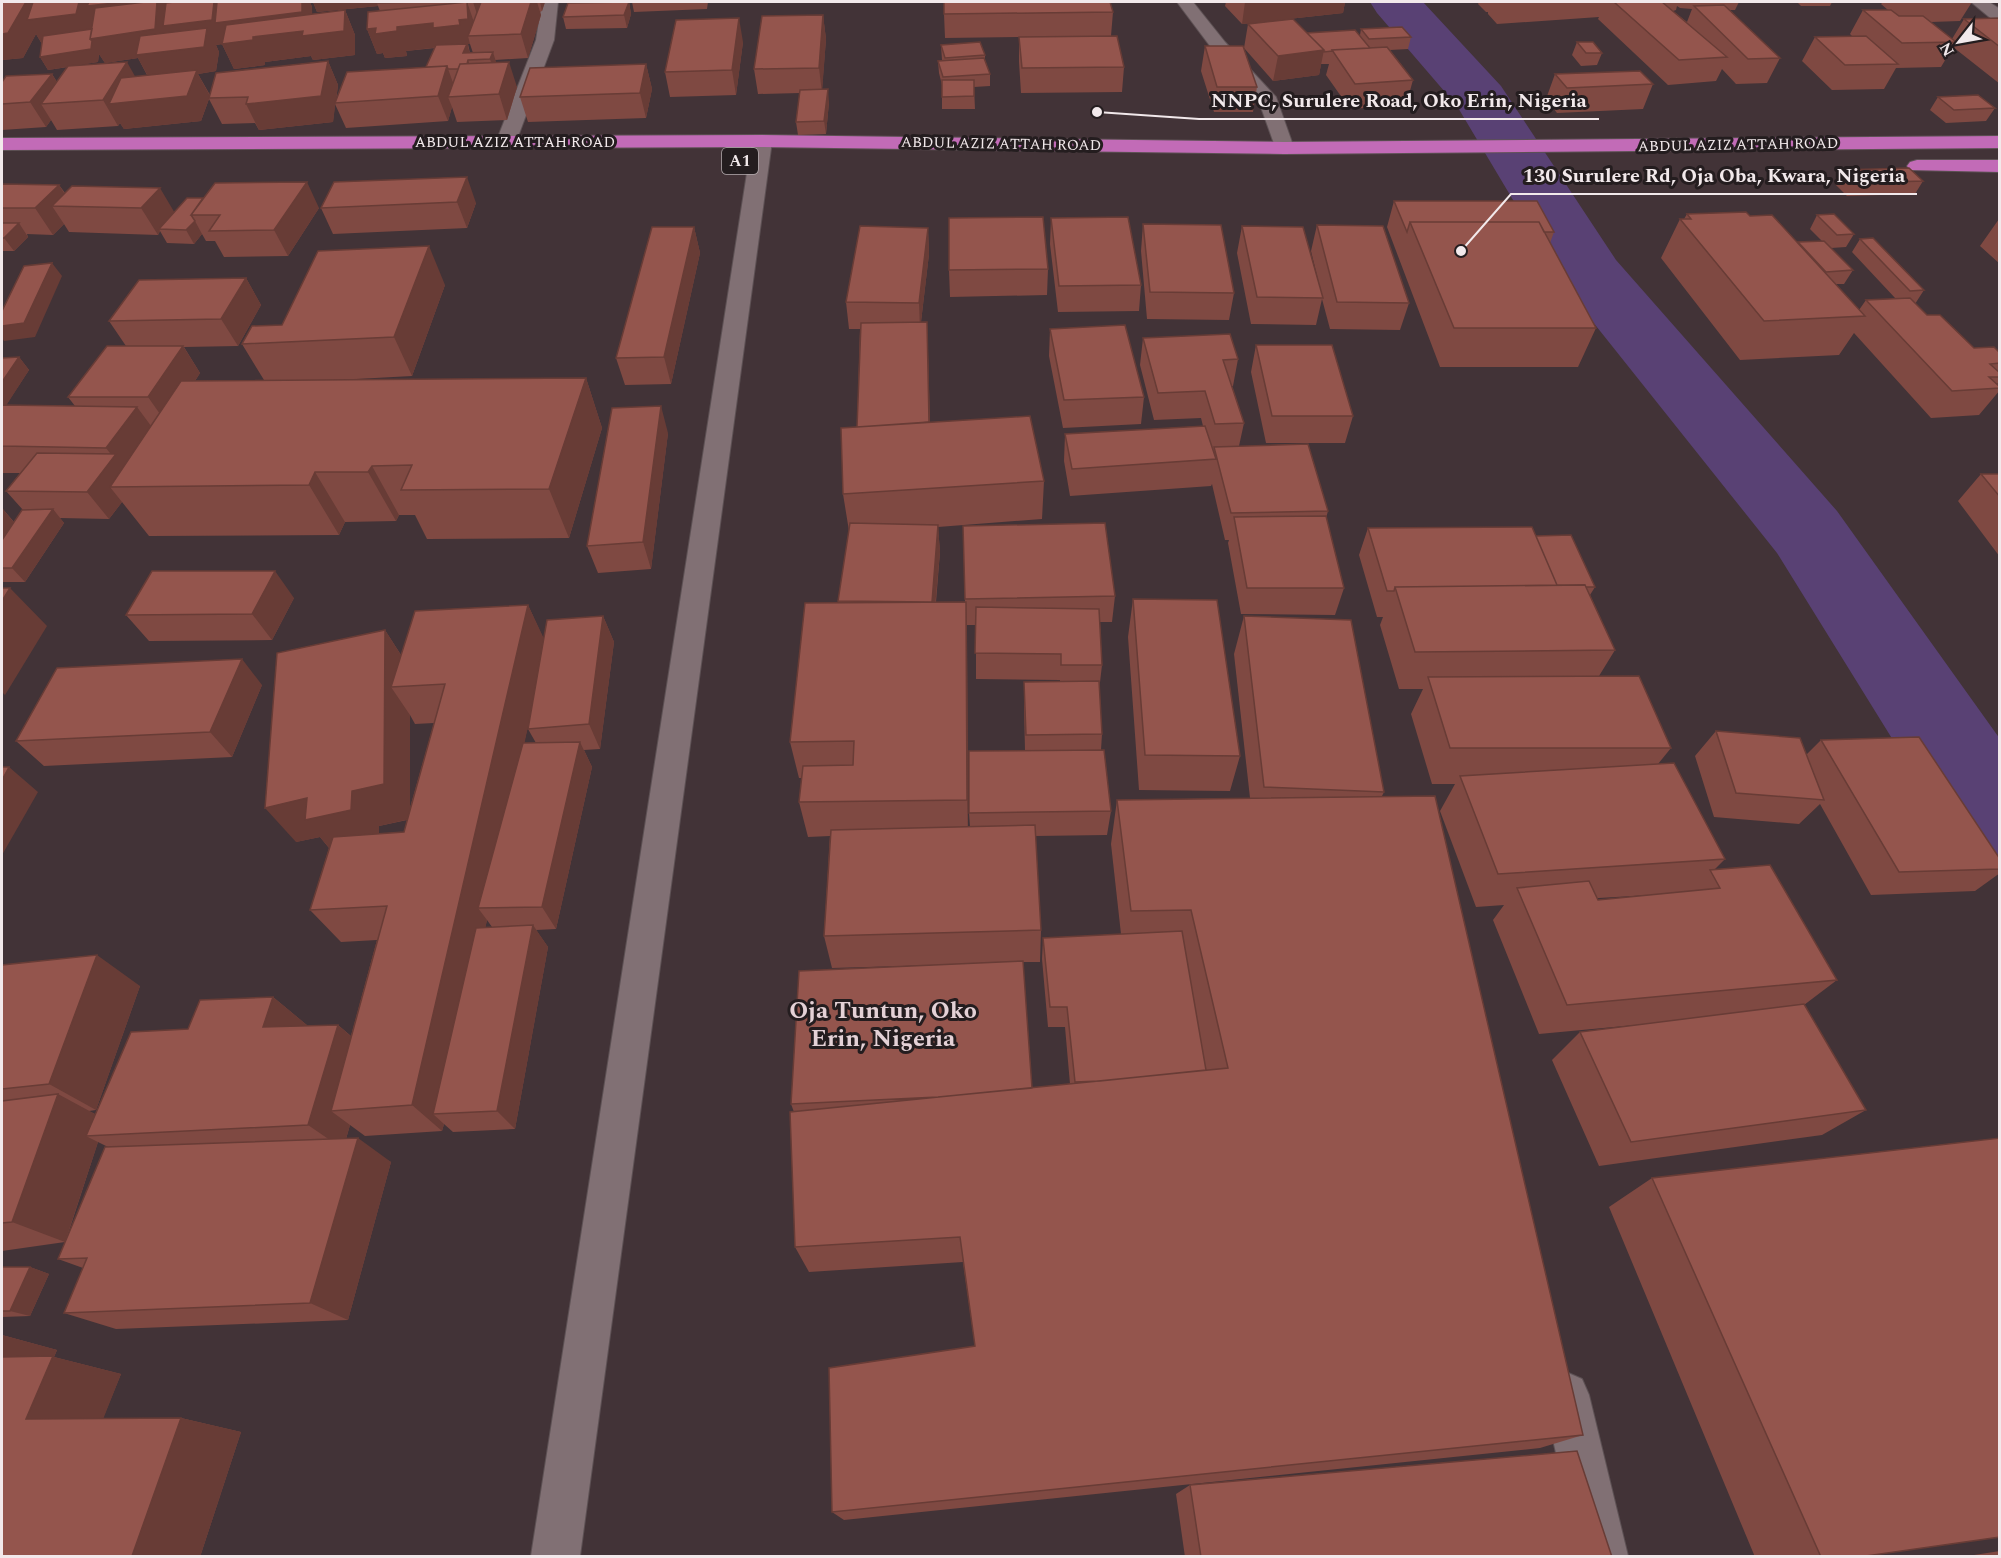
<svg xmlns="http://www.w3.org/2000/svg" width="2001" height="1558" viewBox="0 0 2001 1558" font-family="Spectral,serif">
<style>
.lines{fill:none;stroke-linecap:round;stroke-linejoin:round}
.river{fill:#594174;fill-rule:evenodd}
.minor-casing{stroke:#5d5154;stroke-width:2}
.highway-casing{stroke:#5d5154;stroke-width:2}
.minor{fill:#817074;fill-rule:evenodd}
.highway{fill:#c26bb7;fill-rule:evenodd}
.wall{fill:#7f4942;fill-rule:evenodd}
.shaded-wall{fill:#683c36}
.building{fill:#94554d;stroke:#683c36;stroke-width:1.5}
.labels{text-anchor:middle;dominant-baseline:central;stroke-width:6;stroke-linejoin:round;paint-order:stroke}
.far-street-label{font-size:15px;fill:#f2e9eb;stroke:#241d1f}
.shield{fill:#241d1f;stroke:#b4acae;stroke-width:1.5}
.shield-label{font-size:16px;font-weight:bold;fill:#f2e9eb}
.district-label{font-size:24px;font-weight:bold;fill:#e4d1d6;stroke:#241d1f}
.leader{fill:none;stroke:#f2e9eb;stroke-width:2}
.callout-dot{fill:#f2e9eb;stroke:#241d1f;stroke-width:2}
.callout-label{font-size:20px;text-anchor:middle;font-weight:bold;fill:#f2e9eb;stroke:#241d1f;stroke-width:6;stroke-linejoin:round;paint-order:stroke}
</style>
<rect width="100%" height="100%" fill="#423337"/>
<g class="lines">
<path class="river" d="M 1370,2 L 1423,2 L 1501,86 L 1616,260 L 1837,511 L 2000,739 L 2000,865 L 1963,853 L 1777,553 L 1565,287 L 1457,106 L 1377,13 Z"/>
<g class="minor-casing">
<path id="minor" d="M 542,2 L 558,2 L 554,40 L 516,142 L 513,146 L 499,146 L 496,142 L 536,40 Z
M 1177,2 L 1193,2 L 1225,42 L 1276,97 L 1294,148 L 1291,152 L 1277,152 L 1258,99 L 1213,50 Z
M 1971,2 L 1989,2 L 2000,9 L 2000,22 L 1994,21 Z
M 762,135 L 769,137 L 772,141 L 580,1556 L 531,1556 L 752,141 L 755,137 Z
M 1566,1372 L 1582,1379 L 1589,1395 L 1628,1556 L 1579,1556 L 1543,1395 L 1550,1379 Z"/>
</g>
<g class="highway-casing">
<path id="highway" d="M 762,135 L 1284,142 L 2000,136 L 2000,148 L 1284,154 L 762,147 L 2,150 L 2,138 Z
M 1917,160 L 2000,160 L 2000,172 L 1910,170 L 1907,166 L 1910,162 Z"/>
</g>
<use href="#minor" class="minor"/>
<use href="#highway" class="highway"/>
</g>
<path class="wall" d="M 2,2 L 310,2 L 312,7 L 312,14 L 345,10 L 355,35 L 355,55 L 313,60 L 311,56 L 265,62 L 265,65 L 234,69 L 222,44 L 216,45 L 219,52 L 216,71 L 198,74 L 210,95 L 328,61 L 338,85 L 336,101 L 426,67 L 435,48 L 406,51 L 407,56 L 385,58 L 383,53 L 377,54 L 367,29 L 380,11 L 378,6 L 317,12 L 313,2 L 545,2 L 542,11 L 540,12 L 541,15 L 528,58 L 495,60 L 496,63 L 517,87 L 507,120 L 457,122 L 452,107 L 448,121 L 346,128 L 335,104 L 333,122 L 259,130 L 255,123 L 222,124 L 209,99 L 201,121 L 124,129 L 120,123 L 118,126 L 57,130 L 51,120 L 46,127 L 2,130 L 2,81 L 52,74 L 57,82 L 68,67 L 48,70 L 40,57 L 42,44 L 36,34 L 23,58 L 2,60 ZM 468,44 L 470,44 L 473,53 L 470,53 ZM 99,54 L 105,63 L 138,58 L 147,75 L 135,77 L 71,66 L 98,62 Z
M 569,2 L 629,2 L 631,14 L 627,28 L 566,29 L 563,17 L 569,3 Z
M 632,2 L 708,2 L 707,9 L 634,12 Z
M 1226,2 L 1345,2 L 1343,13 L 1242,24 L 1225,6 Z
M 1479,2 L 1739,2 L 1735,10 L 1729,10 L 1780,58 L 1767,83 L 1736,84 L 1722,69 L 1716,81 L 1668,85 L 1598,19 L 1599,17 L 1497,24 L 1488,14 L 1488,12 L 1486,12 L 1478,4 ZM 1677,6 L 1680,8 L 1692,9 L 1687,22 L 1673,11 L 1676,10 Z
M 1797,2 L 1832,2 L 1830,6 L 1801,6 Z
M 1883,2 L 1972,2 L 1960,21 L 1931,22 L 1952,39 L 1964,19 L 2000,18 L 2000,84 L 1953,47 L 1941,67 L 1896,68 L 1884,89 L 1832,90 L 1802,61 L 1815,37 L 1852,36 L 1850,34 L 1863,10 L 1888,10 L 1881,4 Z
M 1113,12 L 1111,36 L 1124,67 L 1122,92 L 1021,93 L 1019,62 L 1019,37 L 945,38 L 944,14 Z
M 823,15 L 826,39 L 822,89 L 829,102 L 826,134 L 798,135 L 796,122 L 800,93 L 758,94 L 754,69 Z
M 1248,24 L 1307,33 L 1360,35 L 1361,29 L 1411,37 L 1408,49 L 1390,50 L 1413,80 L 1406,105 L 1350,109 L 1326,75 L 1329,64 L 1321,64 L 1319,75 L 1273,81 L 1244,48 Z
M 743,42 L 736,95 L 670,97 L 665,72 Z
M 1577,42 L 1602,53 L 1597,65 L 1581,66 L 1572,55 Z
M 941,45 L 985,55 L 985,60 L 990,74 L 990,86 L 974,87 L 975,109 L 942,109 L 942,85 L 939,73 L 938,61 L 942,60 Z
M 1205,46 L 1257,87 L 1253,112 L 1214,112 L 1201,71 Z
M 646,64 L 652,89 L 646,118 L 528,122 L 520,97 Z
M 1555,74 L 1653,84 L 1643,109 L 1557,113 L 1546,99 Z
M 1938,97 L 1995,108 L 1986,121 L 1946,123 L 1930,110 Z
M 1842,170 L 1923,181 L 1915,194 L 1847,196 L 1834,183 Z
M 334,182 L 476,203 L 467,228 L 333,234 L 321,208 Z
M 2,184 L 59,185 L 65,193 L 174,212 L 319,208 L 288,256 L 224,257 L 215,241 L 206,241 L 202,234 L 194,244 L 167,243 L 160,231 L 158,235 L 69,232 L 64,224 L 53,235 L 27,234 L 28,237 L 14,251 L 2,251 Z
M 1394,201 L 1554,232 L 1550,243 L 1596,328 L 1578,367 L 1440,367 L 1387,227 Z
M 1687,214 L 1758,216 L 1798,244 L 1798,242 L 1822,241 L 1810,229 L 1817,215 L 1854,234 L 1846,247 L 1831,248 L 1853,270 L 1844,284 L 1835,284 L 1859,310 L 1866,300 L 1896,299 L 1852,252 L 1860,239 L 1924,290 L 1915,304 L 1927,315 L 1974,348 L 2000,353 L 2000,381 L 1997,384 L 2000,387 L 2000,390 L 1979,415 L 1931,418 L 1854,333 L 1839,355 L 1740,360 L 1661,258 L 1680,219 L 1684,219 Z
M 1051,218 L 1141,285 L 1139,311 L 1058,312 L 1050,244 Z
M 1999,219 L 2000,219 L 2000,264 L 1980,246 Z
M 1143,224 L 1234,293 L 1229,320 L 1147,319 L 1141,251 Z
M 1317,225 L 1409,303 L 1400,330 L 1330,329 L 1322,299 L 1316,325 L 1251,324 L 1237,253 L 1242,226 L 1320,288 L 1311,251 Z
M 694,227 L 700,253 L 671,384 L 625,385 L 616,358 Z
M 928,228 L 929,254 L 921,322 L 927,322 L 930,422 L 1044,481 L 1042,519 L 938,527 L 940,552 L 936,602 L 965,602 L 963,526 L 1115,596 L 1112,622 L 1100,622 L 1102,665 L 1099,691 L 1102,734 L 1101,750 L 1111,811 L 1107,835 L 1035,836 L 1041,930 L 1040,962 L 1023,962 L 1032,1088 L 1070,1084 L 1065,1027 L 1048,1027 L 1042,959 L 1043,938 L 1121,934 L 1111,844 L 1117,800 L 1250,798 L 1234,654 L 1244,616 L 1384,792 L 1382,796 L 1583,1435 L 1540,1448 L 844,1520 L 832,1512 L 975,1346 L 963,1262 L 809,1272 L 795,1247 L 794,1112 L 791,1104 L 973,964 L 832,968 L 824,936 L 830,836 L 808,837 L 799,802 L 802,778 L 799,778 L 790,742 L 838,603 L 849,531 L 843,494 L 857,427 L 860,329 L 849,329 L 846,302 ZM 967,625 L 976,625 L 976,679 L 1060,680 L 1060,681 L 1024,682 L 1024,707 L 1025,751 L 969,813 L 970,827 L 968,827 Z
M 1048,269 L 1047,295 L 950,297 L 949,270 Z
M 246,278 L 261,305 L 238,346 L 184,347 L 200,373 L 195,381 L 264,380 L 242,344 L 282,325 L 445,285 L 412,376 L 338,380 L 586,378 L 602,428 L 569,538 L 427,539 L 415,515 L 399,515 L 396,521 L 345,522 L 339,535 L 149,536 L 122,502 L 109,519 L 60,518 L 64,523 L 25,582 L 2,582 L 2,508 L 14,522 L 23,510 L 6,491 L 20,473 L 2,473 L 2,358 L 19,357 L 29,370 L 6,405 L 75,406 L 68,397 L 126,346 L 109,321 Z
M 1050,329 L 1144,397 L 1141,424 L 1063,428 L 1049,356 Z
M 1143,338 L 1238,359 L 1233,386 L 1232,386 L 1244,423 L 1239,446 L 1328,511 L 1326,518 L 1344,588 L 1335,615 L 1241,614 L 1228,543 L 1229,540 L 1225,540 L 1212,484 L 1211,486 L 1070,496 L 1064,461 L 1065,434 L 1203,426 L 1201,418 L 1154,420 L 1140,365 Z
M 1256,345 L 1353,416 L 1345,443 L 1266,443 L 1251,372 Z
M 668,433 L 651,569 L 598,573 L 587,546 Z
M 1981,474 L 2000,474 L 2000,557 L 1958,501 Z
M 1368,528 L 1536,536 L 1595,587 L 1590,595 L 1615,650 L 1599,676 L 1671,748 L 1658,764 L 1725,859 L 1714,870 L 1837,980 L 1804,1005 L 1866,1110 L 1822,1135 L 1599,1166 L 1552,1060 L 1580,1032 L 1646,1024 L 1539,1034 L 1493,920 L 1504,905 L 1476,907 L 1440,811 L 1455,784 L 1432,784 L 1411,714 L 1423,689 L 1399,689 L 1380,625 L 1383,617 L 1377,617 L 1359,555 ZM 1650,895 L 1598,900 L 1597,898 L 1599,898 Z
M 294,598 L 272,640 L 149,641 L 126,615 Z
M 1133,599 L 1240,756 L 1230,791 L 1139,790 L 1128,637 Z
M 528,605 L 544,640 L 603,616 L 614,642 L 600,749 L 584,750 L 592,767 L 556,929 L 536,930 L 548,947 L 515,1129 L 453,1132 L 444,1124 L 442,1131 L 365,1136 L 350,1125 L 346,1139 L 391,1162 L 348,1320 L 116,1329 L 64,1313 L 83,1268 L 58,1259 L 65,1242 L 2,1251 L 2,965 L 140,986 L 96,1110 L 89,1111 L 95,1114 L 188,1029 L 273,997 L 308,1026 L 338,1025 L 351,1036 L 377,940 L 341,942 L 310,910 L 329,848 L 320,837 L 296,842 L 385,630 L 401,655 ZM 533,704 L 528,729 L 536,743 L 524,743 ZM 410,715 L 415,724 L 434,723 L 410,808 ZM 407,820 L 404,832 L 379,834 L 379,826 ZM 487,920 L 492,927 L 485,928 ZM 98,1142 L 108,1147 L 66,1240 Z
M 262,685 L 232,757 L 44,766 L 16,741 Z
M 1716,731 L 1806,755 L 1821,740 L 2000,859 L 2000,873 L 1975,891 L 1871,895 L 1820,804 L 1799,824 L 1714,817 L 1695,756 Z
M 1652,1178 L 1859,1557 L 1755,1557 L 1609,1207 Z
M 2,1267 L 30,1267 L 49,1274 L 30,1316 L 2,1317 Z
M 2,1335 L 57,1350 L 54,1357 L 121,1374 L 103,1418 L 181,1418 L 241,1432 L 200,1557 L 2,1557 Z
M 1190,1485 L 1612,1557 L 1185,1557 L 1176,1494 Z
M 2000,1551 L 2000,1557 L 1961,1557 Z"/>
<path class="shaded-wall" d="M 26,2 L 311,2 L 310,2 L 312,7 L 313,34 L 345,10 L 355,35 L 355,55 L 313,60 L 311,56 L 265,62 L 265,65 L 234,69 L 222,44 L 216,45 L 219,52 L 216,71 L 198,74 L 210,96 L 201,121 L 124,129 L 120,123 L 118,126 L 103,100 L 127,62 L 141,87 L 150,80 L 138,58 L 105,63 L 99,54 L 98,62 L 48,70 L 40,57 L 90,38 L 42,44 L 36,34 L 23,58 L 2,60 L 2,34 Z
M 313,2 L 399,2 L 399,4 L 399,2 L 377,3 L 378,6 L 317,12 Z
M 467,2 L 475,25 L 468,36 L 470,44 L 468,44 L 468,47 L 471,56 L 468,60 L 473,73 L 440,47 L 406,51 L 407,56 L 385,58 L 383,53 L 377,54 L 367,29 L 397,27 Z
M 473,2 L 488,2 L 480,23 Z
M 531,2 L 537,2 L 541,15 L 528,58 L 521,34 Z
M 540,2 L 545,2 L 542,11 Z
M 629,2 L 631,14 L 627,28 L 624,15 Z
M 1245,2 L 1345,2 L 1343,13 L 1242,24 Z
M 823,15 L 826,39 L 822,93 L 819,68 Z
M 739,18 L 743,42 L 736,95 L 732,70 Z
M 1324,50 L 1319,75 L 1273,81 L 1278,56 Z
M 493,52 L 497,65 L 494,72 L 490,59 Z
M 328,61 L 338,85 L 333,122 L 259,130 L 246,104 Z
M 509,62 L 517,87 L 507,120 L 499,94 Z
M 646,64 L 652,89 L 646,118 L 640,93 Z
M 447,66 L 456,91 L 448,97 L 452,107 L 448,121 L 438,96 Z
M 52,74 L 67,99 L 41,104 L 51,120 L 46,127 L 30,102 Z
M 828,89 L 829,102 L 826,134 L 824,121 Z
M 467,177 L 476,203 L 467,228 L 457,202 Z
M 307,182 L 319,208 L 288,256 L 274,230 Z
M 59,185 L 73,207 L 52,206 L 64,224 L 53,235 L 35,208 Z
M 160,188 L 176,215 L 159,229 L 160,231 L 158,235 L 141,208 Z
M 195,221 L 202,234 L 194,244 L 186,230 Z
M 19,223 L 28,237 L 14,251 L 4,238 Z
M 694,227 L 700,253 L 671,384 L 664,357 Z
M 928,228 L 929,254 L 920,330 L 919,303 Z
M 429,246 L 445,285 L 412,376 L 394,337 Z
M 52,263 L 62,276 L 35,337 L 4,341 L 2,338 L 2,326 Z
M 246,278 L 261,305 L 238,346 L 221,319 Z
M 927,322 L 928,348 L 931,458 L 930,431 Z
M 183,346 L 200,373 L 167,424 L 148,397 Z
M 19,357 L 29,370 L 2,412 L 2,382 Z
M 586,378 L 602,428 L 569,538 L 549,489 Z
M 661,406 L 668,433 L 651,569 L 643,542 Z
M 137,407 L 157,434 L 110,487 L 122,502 L 109,519 L 87,492 L 113,457 L 106,448 Z
M 372,466 L 399,515 L 396,521 L 368,472 Z
M 315,472 L 345,522 L 339,535 L 309,485 Z
M 2,508 L 16,525 L 2,546 Z
M 53,509 L 64,523 L 25,582 L 12,568 Z
M 938,525 L 940,552 L 933,629 L 932,603 Z
M 275,571 L 294,598 L 272,640 L 252,614 Z
M 10,588 L 47,626 L 5,695 L 2,692 L 2,601 Z
M 966,602 L 967,640 L 968,835 L 967,800 Z
M 528,605 L 546,643 L 489,908 L 478,908 L 487,920 L 446,1114 L 433,1114 L 444,1124 L 442,1131 L 412,1105 Z
M 603,616 L 614,642 L 600,749 L 589,724 Z
M 385,630 L 409,668 L 391,687 L 410,715 L 410,819 L 379,826 L 379,844 L 335,855 L 320,837 L 296,842 L 265,808 L 307,798 L 352,791 Z
M 242,659 L 262,685 L 232,757 L 210,732 Z
M 580,742 L 592,767 L 556,929 L 542,907 Z
M 9,767 L 38,792 L 2,855 L 2,780 Z
M 533,925 L 548,947 L 515,1129 L 497,1111 Z
M 97,955 L 140,986 L 96,1110 L 49,1084 Z
M 273,997 L 308,1026 L 263,1027 Z
M 338,1025 L 370,1053 L 331,1111 L 350,1125 L 343,1149 L 308,1125 Z
M 58,1094 L 106,1120 L 86,1136 L 98,1142 L 65,1242 L 12,1222 Z
M 358,1138 L 391,1162 L 348,1320 L 310,1303 Z
M 30,1267 L 49,1274 L 30,1316 L 10,1311 Z
M 2,1335 L 57,1350 L 54,1357 L 121,1374 L 98,1432 L 26,1419 L 2,1364 Z
M 181,1418 L 241,1432 L 200,1557 L 148,1557 L 132,1556 Z"/>
<path class="building" d="M 2,2 L 26,2 L 8,33 L 2,34 Z
M 33,2 L 79,2 L 76,14 L 27,20 Z
M 89,2 L 124,2 L 87,6 Z
M 145,2 L 157,2 L 155,29 L 90,39 L 95,8 Z
M 174,2 L 214,2 L 212,20 L 163,26 L 166,3 Z
M 217,2 L 302,2 L 302,12 L 215,23 Z
M 378,2 L 420,2 L 377,3 Z
M 467,2 L 468,19 L 459,20 L 460,25 L 433,28 L 433,23 L 397,27 L 397,31 L 375,34 L 376,28 L 367,29 L 368,12 Z
M 481,2 L 531,2 L 521,34 L 468,36 Z
M 629,2 L 624,15 L 563,17 L 568,3 Z
M 944,2 L 1110,2 L 1113,12 L 944,14 Z
M 1614,2 L 1662,2 L 1727,57 L 1679,60 Z
M 1724,5 L 1780,58 L 1748,59 L 1694,6 Z
M 345,10 L 344,31 L 302,36 L 303,31 L 253,37 L 253,40 L 222,44 L 226,25 Z
M 1863,10 L 1891,10 L 1899,16 L 1923,16 L 1956,42 L 1902,43 Z
M 823,15 L 819,68 L 754,69 L 762,16 Z
M 739,18 L 732,70 L 665,72 L 676,20 Z
M 2000,18 L 2000,47 L 1964,19 Z
M 1293,19 L 1324,50 L 1278,56 L 1248,24 Z
M 1402,27 L 1411,37 L 1369,39 L 1361,29 Z
M 207,28 L 204,47 L 136,55 L 140,36 Z
M 92,29 L 90,39 L 92,41 L 91,49 L 40,57 L 43,36 Z
M 1355,30 L 1370,48 L 1332,50 L 1332,51 L 1324,52 L 1324,50 L 1307,33 Z
M 1117,36 L 1124,67 L 1022,68 L 1019,37 Z
M 1866,36 L 1898,64 L 1845,65 L 1815,37 Z
M 980,42 L 985,55 L 945,58 L 941,45 Z
M 1577,42 L 1593,42 L 1602,53 L 1586,53 Z
M 467,44 L 463,53 L 493,52 L 490,59 L 468,60 L 467,64 L 460,64 L 458,69 L 448,69 L 447,66 L 426,67 L 436,45 Z
M 1205,46 L 1243,46 L 1257,87 L 1217,87 Z
M 1387,47 L 1413,80 L 1355,84 L 1332,50 Z
M 984,58 L 990,74 L 943,77 L 938,61 Z
M 328,61 L 321,96 L 246,104 L 248,97 L 209,98 L 216,73 Z
M 127,62 L 103,100 L 41,104 L 68,66 Z
M 509,62 L 499,94 L 448,97 L 460,64 Z
M 646,64 L 640,93 L 520,97 L 530,68 Z
M 447,66 L 438,96 L 335,103 L 347,72 Z
M 197,70 L 187,96 L 109,104 L 121,78 Z
M 1640,71 L 1653,84 L 1567,88 L 1555,74 Z
M 52,74 L 30,102 L 2,104 L 2,82 L 6,76 Z
M 942,80 L 974,80 L 974,96 L 942,97 Z
M 828,89 L 824,121 L 796,122 L 800,90 Z
M 1978,95 L 1995,108 L 1954,110 L 1938,97 Z
M 1909,168 L 1923,181 L 1855,183 L 1842,170 Z
M 467,177 L 457,202 L 321,208 L 334,182 Z
M 307,182 L 274,230 L 209,231 L 220,215 L 191,215 L 215,183 Z
M 2,184 L 59,185 L 35,208 L 2,208 Z
M 72,186 L 160,188 L 141,208 L 52,206 Z
M 187,198 L 203,198 L 191,215 L 195,221 L 186,230 L 159,229 Z
M 1394,201 L 1537,201 L 1554,232 L 1544,232 L 1539,222 L 1410,222 L 1407,232 Z
M 1746,212 L 1750,216 L 1772,215 L 1865,316 L 1764,321 L 1680,219 L 1691,219 L 1687,214 Z
M 1834,214 L 1854,234 L 1837,235 L 1817,215 Z
M 1043,217 L 1048,269 L 949,270 L 949,218 Z
M 1128,217 L 1141,285 L 1059,286 L 1051,218 Z
M 1410,222 L 1539,222 L 1596,328 L 1454,328 Z
M 2,223 L 19,223 L 4,238 L 2,238 Z
M 1143,224 L 1221,225 L 1234,293 L 1150,292 Z
M 1317,225 L 1383,226 L 1409,303 L 1337,302 Z
M 860,226 L 928,228 L 919,303 L 846,302 Z
M 1242,226 L 1303,227 L 1323,298 L 1257,297 Z
M 652,227 L 694,227 L 664,357 L 616,358 Z
M 1873,238 L 1924,290 L 1910,291 L 1860,239 Z
M 1824,241 L 1853,270 L 1826,272 L 1798,242 Z
M 429,246 L 394,337 L 242,344 L 252,326 L 282,325 L 318,251 Z
M 52,263 L 24,323 L 2,326 L 2,311 L 24,266 Z
M 246,278 L 221,319 L 109,321 L 139,280 Z
M 1910,298 L 1927,315 L 1940,315 L 1974,348 L 1994,347 L 2000,353 L 2000,363 L 1990,364 L 2000,373 L 2000,377 L 1989,377 L 2000,387 L 2000,388 L 1952,391 L 1866,300 Z
M 927,322 L 929,422 L 857,427 L 861,323 Z
M 1125,325 L 1144,397 L 1064,400 L 1050,329 Z
M 1230,334 L 1238,359 L 1223,360 L 1244,423 L 1215,424 L 1205,391 L 1158,393 L 1143,338 Z
M 1256,345 L 1332,345 L 1353,416 L 1272,416 Z
M 107,346 L 183,346 L 148,397 L 68,397 Z
M 19,357 L 2,382 L 2,358 Z
M 586,378 L 549,489 L 401,490 L 412,465 L 372,466 L 368,472 L 315,472 L 309,485 L 110,487 L 181,381 Z
M 2,405 L 137,407 L 106,448 L 2,446 Z
M 661,406 L 643,542 L 587,546 L 612,408 Z
M 1030,416 L 1044,481 L 843,494 L 841,428 Z
M 1205,426 L 1216,459 L 1072,469 L 1065,434 Z
M 1308,444 L 1328,511 L 1231,513 L 1214,447 Z
M 37,453 L 116,454 L 87,492 L 6,491 Z
M 1981,474 L 2000,474 L 2000,497 Z
M 53,509 L 12,568 L 2,568 L 2,540 L 22,510 Z
M 1326,516 L 1344,588 L 1247,588 L 1234,517 Z
M 850,523 L 938,525 L 932,602 L 838,601 Z
M 1105,523 L 1115,596 L 965,599 L 963,526 Z
M 1532,527 L 1557,585 L 1395,587 L 1394,591 L 1387,591 L 1368,528 Z
M 1571,535 L 1595,587 L 1586,587 L 1585,585 L 1557,585 L 1536,536 Z
M 152,571 L 275,571 L 252,614 L 126,615 Z
M 1585,585 L 1615,650 L 1415,652 L 1395,587 Z
M 2,588 L 10,588 L 2,601 Z
M 1133,599 L 1217,600 L 1240,756 L 1145,755 Z
M 966,602 L 967,800 L 799,802 L 803,766 L 853,765 L 854,741 L 790,742 L 805,603 Z
M 528,605 L 412,1105 L 331,1111 L 387,906 L 310,910 L 333,837 L 404,832 L 445,684 L 391,687 L 415,611 Z
M 976,607 L 1099,609 L 1102,665 L 1061,665 L 1061,654 L 975,653 Z
M 603,616 L 589,724 L 528,729 L 547,620 Z
M 1244,616 L 1351,620 L 1384,792 L 1264,787 Z
M 385,630 L 384,784 L 352,791 L 351,810 L 305,820 L 307,798 L 265,808 L 277,653 Z
M 242,659 L 210,732 L 16,741 L 57,668 Z
M 1639,676 L 1671,748 L 1450,748 L 1428,677 Z
M 1099,681 L 1102,734 L 1026,735 L 1024,682 Z
M 1716,731 L 1800,738 L 1824,800 L 1736,793 Z
M 1919,737 L 2000,859 L 2000,869 L 1899,872 L 1821,740 Z
M 580,742 L 542,907 L 478,908 L 523,743 Z
M 1104,750 L 1111,811 L 969,813 L 969,751 Z
M 1674,763 L 1725,859 L 1498,874 L 1460,776 Z
M 2,767 L 9,767 L 2,780 Z
M 1435,796 L 1583,1435 L 832,1512 L 829,1368 L 975,1346 L 960,1237 L 795,1247 L 790,1112 L 1228,1068 L 1191,910 L 1131,911 L 1117,800 Z
M 1035,825 L 1041,930 L 824,936 L 831,830 Z
M 1770,865 L 1837,980 L 1567,1005 L 1517,888 L 1589,881 L 1598,900 L 1720,888 L 1710,870 Z
M 533,925 L 497,1111 L 433,1114 L 476,928 Z
M 1182,931 L 1206,1070 L 1100,1081 L 1075,1082 L 1067,1007 L 1050,1007 L 1043,938 Z
M 97,955 L 49,1084 L 2,1089 L 2,965 Z
M 1023,961 L 1032,1088 L 938,1097 L 791,1104 L 799,971 Z
M 273,997 L 263,1027 L 338,1025 L 308,1125 L 86,1136 L 131,1032 L 188,1029 L 200,1000 Z
M 1804,1004 L 1866,1110 L 1631,1142 L 1580,1032 Z
M 58,1094 L 12,1222 L 2,1223 L 2,1101 Z
M 358,1138 L 310,1303 L 64,1313 L 87,1258 L 58,1259 L 105,1147 Z
M 2000,1138 L 2000,1537 L 1859,1557 L 1821,1557 L 1652,1178 Z
M 2,1267 L 30,1267 L 10,1311 L 2,1311 Z
M 53,1356 L 26,1419 L 181,1418 L 132,1556 L 2,1557 L 2,1357 Z
M 1577,1451 L 1612,1557 L 1201,1557 L 1190,1485 Z"/>
<g class="labels">
<g class="far-street-label">
<text x="515" y="142">ABDUL AZIZ ATTAH ROAD</text>
<text transform="translate(1001 144) rotate(1)">ABDUL AZIZ ATTAH ROAD</text>
<text transform="translate(1738 145) rotate(-1)">ABDUL AZIZ ATTAH ROAD</text>
</g>
<rect class="shield" x="722" y="148" width="36" height="26" rx="4.5"/>
<g class="shield-label">
<text x="740" y="161">A1</text>
</g>
<g class="district-label">
<text x="883" y="1011">Oja Tuntun, Oko<tspan x="883" dy="28">Erin, Nigeria</tspan></text>
</g>
</g>
<path class="leader" d="M1097 112L1199 119H1599M1461 251L1511 194H1917"/>
<g class="callout-dot">
<circle cx="1097" cy="112" r="6"/>
<circle cx="1461" cy="251" r="6"/>
</g>
<g class="callout-label">
<text x="1399" y="107">NNPC, Surulere Road, Oko Erin, Nigeria</text>
<text x="1714" y="182">130 Surulere Rd, Oja Oba, Kwara, Nigeria</text>
</g>
<rect width="2001" height="1558" fill="none" stroke="#f2e9eb" stroke-width="6"/>
<g transform="translate(1959 42) rotate(239)" stroke="#241d1f" stroke-width="4.5" paint-order="stroke">
<path d="M0-4.5L10 22L0 15L-10 22Z" fill="#f2e9eb"/>
<text y="-9" font-size="16" font-weight="bold" text-anchor="middle" fill="#f2e9eb">N</text>
</g>
</svg>
